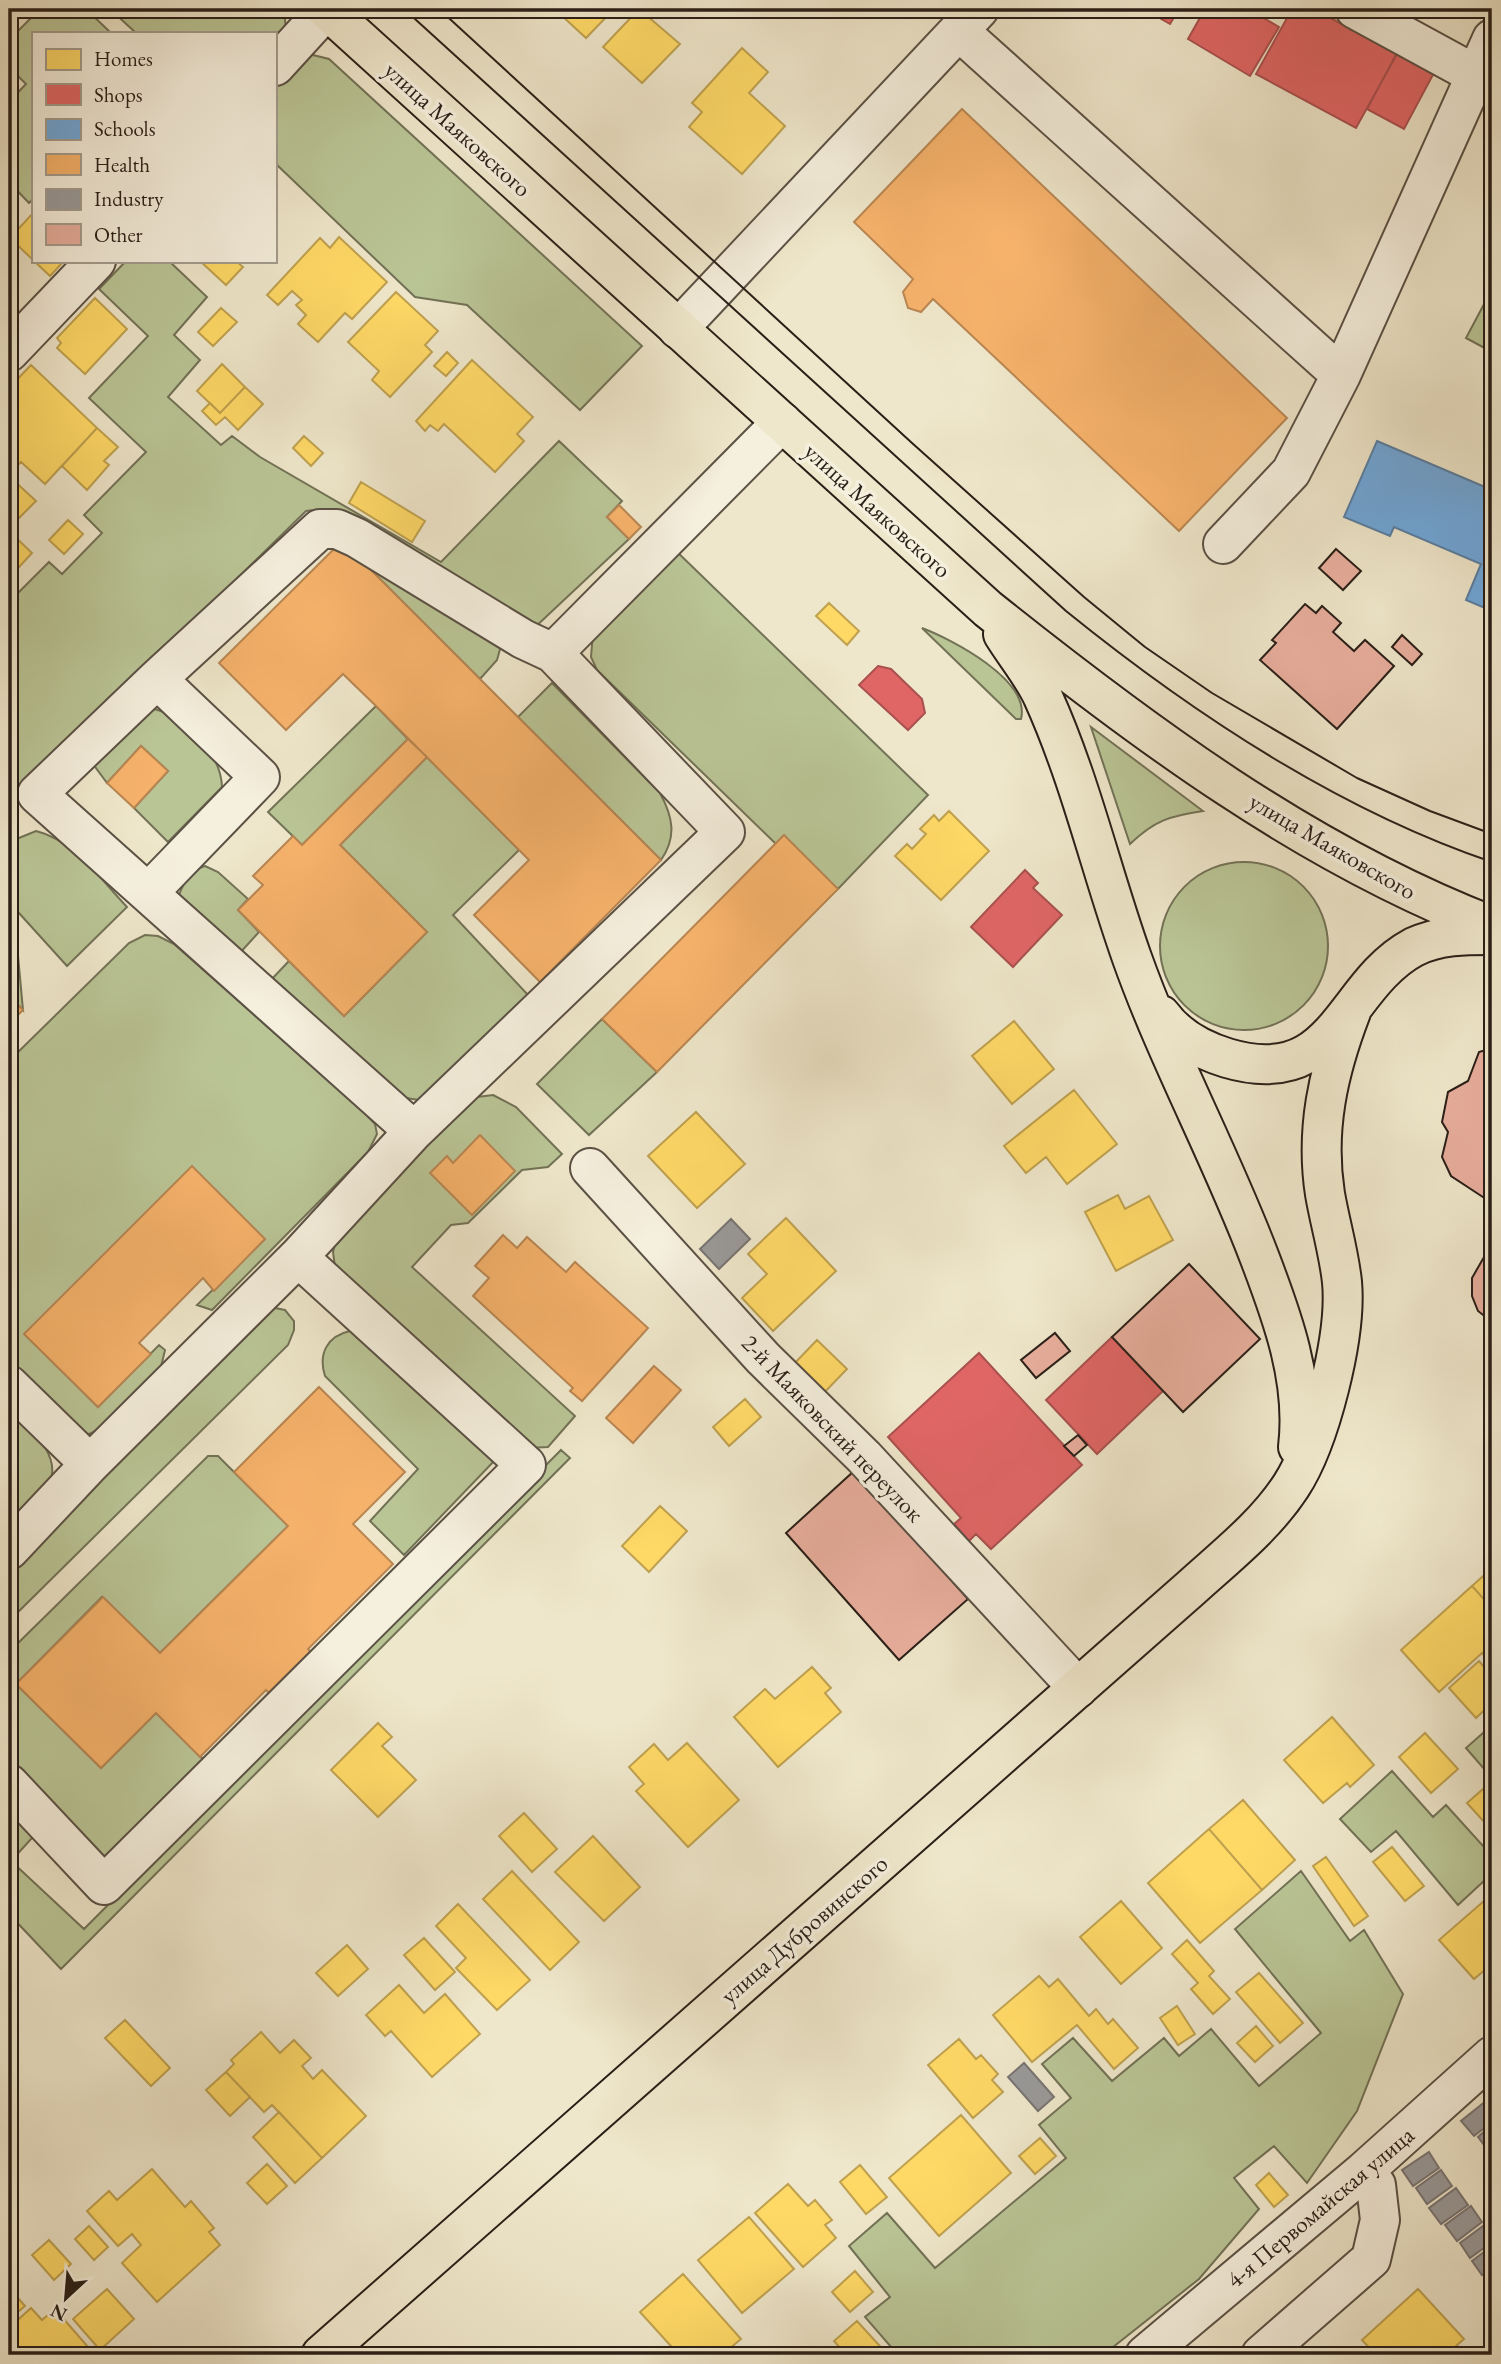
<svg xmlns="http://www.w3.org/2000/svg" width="1501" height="2364" viewBox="0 0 1501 2364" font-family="'EB Garamond',serif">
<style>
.green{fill:#bac596;stroke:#727257;stroke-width:2}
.homes{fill:#ffd966;stroke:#bfa14f;stroke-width:2}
.shops{fill:#e06666;stroke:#a9514f;stroke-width:2}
.schools{fill:#6fa8dc;stroke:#5a7fa1;stroke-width:2}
.health{fill:#f6b26b;stroke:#b98652;stroke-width:2}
.industry{fill:#999;stroke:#787472;stroke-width:2}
.building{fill:#e8ae9d;stroke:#2a1f18;stroke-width:2}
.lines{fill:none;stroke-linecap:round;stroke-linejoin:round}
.minor-casing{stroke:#5b5145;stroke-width:42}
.major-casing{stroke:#2a1f18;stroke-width:42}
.minor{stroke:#f5efdd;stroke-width:38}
.major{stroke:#efe7cb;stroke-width:38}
.tram{stroke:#2a1f18;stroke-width:2}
.labels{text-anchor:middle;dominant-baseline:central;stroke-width:7;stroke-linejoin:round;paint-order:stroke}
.street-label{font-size:24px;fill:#2a1f18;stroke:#f5efdd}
</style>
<rect width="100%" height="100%" fill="#efe7cb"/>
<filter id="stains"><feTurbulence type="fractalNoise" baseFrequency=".00286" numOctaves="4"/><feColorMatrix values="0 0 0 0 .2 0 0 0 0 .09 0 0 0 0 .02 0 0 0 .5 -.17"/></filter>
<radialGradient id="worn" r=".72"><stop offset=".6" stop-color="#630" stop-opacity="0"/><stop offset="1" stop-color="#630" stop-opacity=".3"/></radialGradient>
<path class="green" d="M 40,9 L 86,9 L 111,33 L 33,33 L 33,199 L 29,203 L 9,182 L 9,102 L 26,84 L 9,67 L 9,40 Z
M 110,9 L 274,9 L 285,19 L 286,32 L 275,47 L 275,33 L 136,33 Z
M 313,55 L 329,59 L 642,346 L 580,410 L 467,305 L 415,297 L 275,163 L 275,85 L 301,58 Z
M 126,261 L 169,261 L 207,297 L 174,335 L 200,360 L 168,397 L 221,445 L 232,436 L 260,457 L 441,562 L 559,441 L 622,501 L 607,517 L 629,539 L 532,630 L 336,515 L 321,509 L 306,511 L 9,802 L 9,602 L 49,562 L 62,574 L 102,533 L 84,515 L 146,452 L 89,398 L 148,336 L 99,289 Z
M 1492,289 L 1492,352 L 1466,338 Z
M 342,541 L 502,642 L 497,660 L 480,679 Z
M 672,547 L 928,795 L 838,889 L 776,844 L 597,670 L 591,657 L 593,632 Z
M 922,628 C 951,639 1031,680 1021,719 L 1016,719 Z
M 552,683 L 660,793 C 673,817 677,837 661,860 L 518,717 Z
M 376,706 L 408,739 L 302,845 L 268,812 Z
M 154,709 C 185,717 221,753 222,787 L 168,842 L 134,808 L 168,771 L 141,746 L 107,783 L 93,764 L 137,713 Z
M 1091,727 L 1203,811 C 1170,816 1155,820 1130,844 Z
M 427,757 L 519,850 L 453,915 L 529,996 L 419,1100 L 406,1098 L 269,982 L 289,961 L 344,1016 L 427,932 L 340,845 Z
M 36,831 C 74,840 101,880 127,907 L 67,966 L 9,902 L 9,842 Z
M1160 946a84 84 0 1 1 168 0a84 84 0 1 1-168 0Z
M 205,866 L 218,872 L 248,899 L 238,910 L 259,932 L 239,954 L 184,906 L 179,895 C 184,881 191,870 205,866 Z
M 145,935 L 158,936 L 174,944 L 364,1112 L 375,1124 L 377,1134 L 368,1152 L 212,1310 L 197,1305 L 265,1239 L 25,1334 L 98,1407 L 159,1345 L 165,1350 L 161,1367 L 98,1430 L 89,1434 L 75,1432 L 9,1367 L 9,1061 L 129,943 Z
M 9,937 L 17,945 L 23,1010 L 9,996 Z
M 602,1019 L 657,1072 L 589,1135 L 537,1084 Z
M 493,1095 L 516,1107 L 562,1154 L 548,1167 L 522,1170 L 468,1223 L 451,1225 L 412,1267 L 575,1416 L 548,1447 L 528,1448 L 335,1267 L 333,1252 L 336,1240 L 465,1104 L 477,1097 Z
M 275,1308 L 285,1310 L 294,1321 L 294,1330 L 288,1345 L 9,1621 L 9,1569 L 256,1320 Z
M 350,1331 L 361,1334 L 496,1459 L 404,1555 L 370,1521 L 418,1469 L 325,1376 C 318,1354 327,1336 350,1331 Z
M 9,1405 C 25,1424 64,1455 49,1484 C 41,1501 21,1516 9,1530 L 9,1505 L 16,1497 L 9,1490 Z
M 561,1450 L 570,1458 L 61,1969 L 9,1914 L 9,1796 L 34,1830 L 32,1838 L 11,1861 L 84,1929 Z
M 208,1456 L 218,1456 L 288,1526 L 160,1653 L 102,1597 L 16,1684 L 101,1768 L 156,1713 L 209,1765 L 108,1857 L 95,1856 L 9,1773 L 9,1652 Z
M 1492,1725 L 1492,1778 L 1466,1748 Z
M 1392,1771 L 1433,1817 L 1446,1805 L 1483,1846 L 1492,1839 L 1492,1888 L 1485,1880 L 1458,1905 L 1396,1831 L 1371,1852 L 1340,1819 Z
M 1301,1871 L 1350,1941 L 1364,1930 L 1403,1994 L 1357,2111 L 1307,2183 L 1274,2146 L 1234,2178 L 1259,2209 L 1199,2279 L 1103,2355 L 898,2355 L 865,2317 L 890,2297 L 849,2246 L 887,2213 L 935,2268 L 1066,2158 L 1039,2125 L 1071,2098 L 1042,2064 L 1073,2038 L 1112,2081 L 1164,2038 L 1179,2056 L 1211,2029 L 1259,2086 L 1321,2033 L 1235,1929 Z"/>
<path class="homes" d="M 567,9 L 614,9 L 586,38 L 561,15 Z
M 639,9 L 680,44 L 642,83 L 603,47 Z
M 742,48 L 768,72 L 749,93 L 785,126 L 742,174 L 689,127 L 702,112 L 692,103 Z
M 33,213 L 33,260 L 10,238 Z
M 339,237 L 387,282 L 352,319 L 345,313 L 318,342 L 298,324 L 306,315 L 296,305 L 302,300 L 292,291 L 278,305 L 267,295 L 320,238 L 330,248 Z
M 34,261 L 64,261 L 50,276 Z
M 200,261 L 236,261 L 243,267 L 226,285 Z
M 396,292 L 438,331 L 425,345 L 432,352 L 390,397 L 372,380 L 379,371 L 348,342 Z
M 95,298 L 127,329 L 85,374 L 57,348 L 61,343 L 57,338 Z
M 221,308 L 237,322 L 213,346 L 198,332 Z
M 447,352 L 458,363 L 446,376 L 434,366 Z
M 472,360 L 533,417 L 517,434 L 524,441 L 495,472 L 444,424 L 438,431 L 430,425 L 425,431 L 416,421 Z
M 222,364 L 245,387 L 220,413 L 197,391 Z
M 31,365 L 97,428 L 45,484 L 21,462 L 13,470 L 9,465 L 9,388 Z
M 245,387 L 263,404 L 238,430 L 225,417 L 216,425 L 202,411 L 210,403 L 220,413 Z
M 97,428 L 118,447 L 104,461 L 109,465 L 87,490 L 62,466 Z
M 304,436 L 323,453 L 311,466 L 293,448 Z
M 10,477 L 36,501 L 19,518 L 9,508 Z
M 361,482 L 425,521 L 412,542 L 349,503 Z
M 68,520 L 83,534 L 64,554 L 49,540 Z
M 9,531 L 32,553 L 9,578 Z
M 829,603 L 859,631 L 847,645 L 816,616 Z
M 949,811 L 989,851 L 941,900 L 895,856 L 907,844 L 912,849 L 926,834 L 920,829 L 934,815 L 939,821 Z
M 1014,1021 L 1054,1069 L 1012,1104 L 972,1056 Z
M 1074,1090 L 1117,1144 L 1067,1184 L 1046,1157 L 1026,1173 L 1004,1146 Z
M 696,1112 L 745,1164 L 697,1208 L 648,1156 Z
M 1118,1195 L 1125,1209 L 1149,1196 L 1173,1240 L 1116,1271 L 1085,1212 Z
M 786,1218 L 836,1271 L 773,1331 L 742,1298 L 767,1274 L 748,1254 Z
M 817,1340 L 847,1369 L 819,1398 L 790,1368 Z
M 745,1399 L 761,1417 L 729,1446 L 713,1427 Z
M 660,1506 L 687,1531 L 649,1572 L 622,1546 Z
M 1492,1568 L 1492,1608 L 1472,1586 Z
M 1472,1586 L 1492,1608 L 1492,1665 L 1482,1653 L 1439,1692 L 1401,1650 Z
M 1479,1661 L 1492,1676 L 1492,1703 L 1476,1718 L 1449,1688 Z
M 812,1667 L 831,1688 L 825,1693 L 841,1712 L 778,1767 L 734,1717 L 765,1689 L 775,1699 Z
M 1332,1717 L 1374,1765 L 1350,1787 L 1347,1783 L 1323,1803 L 1284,1760 Z
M 378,1723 L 392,1737 L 382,1746 L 416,1780 L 378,1817 L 331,1770 Z
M 1425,1733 L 1458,1769 L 1431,1793 L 1399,1757 Z
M 687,1743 L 739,1800 L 688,1847 L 636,1791 L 644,1784 L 629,1767 L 654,1744 L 668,1760 Z
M 1483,1789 L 1492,1800 L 1492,1818 L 1486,1824 L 1467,1803 Z
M 1243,1800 L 1295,1860 L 1262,1890 L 1209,1829 Z
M 524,1813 L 557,1849 L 532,1872 L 499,1836 Z
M 1209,1829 L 1262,1890 L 1200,1943 L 1148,1883 Z
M 593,1836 L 640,1887 L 604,1921 L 555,1872 Z
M 1392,1847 L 1424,1886 L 1405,1901 L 1373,1862 Z
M 1326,1857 L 1368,1916 L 1354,1926 L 1313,1866 Z
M 512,1871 L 579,1942 L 550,1970 L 483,1899 Z
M 1485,1900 L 1492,1907 L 1492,1964 L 1474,1979 L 1439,1940 Z
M 1121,1901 L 1162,1948 L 1121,1984 L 1080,1937 Z
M 458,1904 L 530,1980 L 497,2010 L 456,1968 L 466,1958 L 436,1926 Z
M 424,1938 L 455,1972 L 435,1990 L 404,1955 Z
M 1187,1940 L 1214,1971 L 1209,1976 L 1230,1999 L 1213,2014 L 1191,1989 L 1198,1983 L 1172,1954 Z
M 347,1945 L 368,1969 L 338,1996 L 316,1973 Z
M 1259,1973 L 1303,2023 L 1280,2043 L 1236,1992 Z
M 1039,1976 L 1049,1987 L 1058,1979 L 1089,2016 L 1096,2009 L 1108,2024 L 1113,2019 L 1138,2048 L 1114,2069 L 1077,2025 L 1032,2062 L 993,2015 Z
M 399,1985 L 424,2013 L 445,1994 L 480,2034 L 432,2077 L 391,2031 L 385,2036 L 366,2015 Z
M 1177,2006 L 1195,2034 L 1178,2045 L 1160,2018 Z
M 125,2020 L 170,2068 L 151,2086 L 105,2038 Z
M 1256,2026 L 1273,2046 L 1255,2062 L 1237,2043 Z
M 261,2032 L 280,2053 L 294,2040 L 311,2058 L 302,2066 L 313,2079 L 322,2070 L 366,2116 L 322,2158 L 272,2105 L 264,2112 L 226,2072 L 234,2064 L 231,2060 Z
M 959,2039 L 976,2059 L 981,2055 L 998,2074 L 992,2080 L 1003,2092 L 973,2118 L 928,2065 Z
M 226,2072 L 250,2097 L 230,2116 L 206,2090 Z
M 279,2112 L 322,2158 L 295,2183 L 253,2137 Z
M 961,2115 L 1011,2173 L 939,2236 L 889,2178 Z
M 1040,2138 L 1056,2156 L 1035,2174 L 1019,2156 Z
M 267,2164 L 287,2186 L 267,2204 L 247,2183 Z
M 860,2165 L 887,2197 L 866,2214 L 840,2182 Z
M 152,2169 L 185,2207 L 191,2201 L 214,2228 L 209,2232 L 220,2245 L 157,2302 L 122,2263 L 141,2245 L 132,2234 L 118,2246 L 87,2211 L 109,2191 L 117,2200 Z
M 1269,2173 L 1288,2195 L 1274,2207 L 1256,2185 Z
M 788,2184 L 808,2206 L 815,2200 L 832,2220 L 825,2225 L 836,2238 L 803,2267 L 755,2213 Z
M 749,2217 L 794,2269 L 742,2313 L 698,2260 Z
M 89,2226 L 108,2247 L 94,2260 L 75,2239 Z
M 49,2240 L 71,2264 L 54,2280 L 32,2255 Z
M 855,2271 L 873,2292 L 850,2312 L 832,2292 Z
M 683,2274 L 741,2339 L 722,2355 L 679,2355 L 640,2312 Z
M 9,2288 L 25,2306 L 12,2317 L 9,2313 Z
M 107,2289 L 134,2319 L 100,2350 L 73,2319 Z
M 1418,2289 L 1464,2339 L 1446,2355 L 1376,2355 L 1362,2340 Z
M 31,2308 L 42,2320 L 55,2309 L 95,2355 L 9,2355 L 9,2328 Z
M 857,2321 L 888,2355 L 846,2355 L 834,2341 Z"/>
<path class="shops" d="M 1144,9 L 1179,9 L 1170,24 Z
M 1205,9 L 1248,9 L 1279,27 L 1250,76 L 1188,39 Z
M 1292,9 L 1314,9 L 1397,54 L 1356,128 L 1256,74 Z
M 1398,51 L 1435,71 L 1404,129 L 1367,109 Z
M 878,666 L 891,669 L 922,699 L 925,713 L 908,730 L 859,685 Z
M 1025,870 L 1038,883 L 1033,888 L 1062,915 L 1013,967 L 971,927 Z
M 1112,1337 L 1163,1391 L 1097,1454 L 1046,1400 Z
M 979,1353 L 1082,1465 L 991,1549 L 976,1534 L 969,1541 L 954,1524 L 961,1518 L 888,1437 Z"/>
<path class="schools" d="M 1377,441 L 1492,490 L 1492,611 L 1466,600 L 1481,564 L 1394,527 L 1390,536 L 1344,517 Z"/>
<path class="health" d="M 962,109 L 1287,418 L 1179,531 L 933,299 L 921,312 L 908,308 L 903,292 L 913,279 L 854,222 Z
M 619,505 L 641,527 L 629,539 L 607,517 Z
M 342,541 L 661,860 L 540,982 L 474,915 L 529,860 L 376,706 L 343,674 L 286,730 L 219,663 Z
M 408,739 L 427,757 L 340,845 L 427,932 L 344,1016 L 238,910 L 263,885 L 253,876 L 293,836 L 302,845 Z
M 141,746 L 168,771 L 134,808 L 107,783 Z
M 784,835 L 838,889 L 657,1072 L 602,1019 Z
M 9,996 L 23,1010 L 9,1024 Z
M 480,1135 L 515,1171 L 472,1215 L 430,1173 L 447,1156 L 453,1163 Z
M 192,1166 L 265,1239 L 214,1291 L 203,1278 L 139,1343 L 151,1354 L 98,1407 L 24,1334 Z
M 503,1235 L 517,1248 L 527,1237 L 566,1272 L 575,1262 L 648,1328 L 582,1401 L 570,1391 L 573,1388 L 473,1296 L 489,1278 L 475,1266 Z
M 654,1366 L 681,1390 L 633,1443 L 606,1418 Z
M 319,1387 L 405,1472 L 353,1524 L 393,1564 L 308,1649 L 314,1655 L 273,1697 L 266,1690 L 200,1757 L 156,1713 L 101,1768 L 16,1684 L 103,1597 L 160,1653 L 288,1526 L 234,1472 Z"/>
<path class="industry" d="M 731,1219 L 750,1239 L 719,1269 L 700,1249 Z
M 1024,2063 L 1054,2097 L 1038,2111 L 1008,2077 Z
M 1491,2097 L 1492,2122 L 1474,2136 L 1461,2121 Z
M 1492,2125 L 1492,2151 L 1490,2153 L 1478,2137 Z
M 1429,2152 L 1439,2168 L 1413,2186 L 1402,2170 Z
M 1441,2170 L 1452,2186 L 1427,2204 L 1416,2188 Z
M 1456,2188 L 1468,2205 L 1441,2224 L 1429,2208 Z
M 1471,2206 L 1482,2222 L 1457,2241 L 1445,2225 Z
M 1483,2226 L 1492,2242 L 1470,2258 L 1460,2243 Z
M 1492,2246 L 1492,2268 L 1482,2275 L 1472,2261 Z"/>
<path class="building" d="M 1336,549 L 1361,571 L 1343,590 L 1319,568 Z
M 1305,604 L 1316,613 L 1322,606 L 1341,623 L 1333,632 L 1354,651 L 1365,640 L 1394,666 L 1337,729 L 1260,660 L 1276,643 L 1272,640 Z
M 1402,635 L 1422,654 L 1412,665 L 1392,647 Z
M 1492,1048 L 1492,1203 L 1451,1176 L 1442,1157 L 1448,1132 L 1442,1122 L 1448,1092 L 1468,1081 L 1479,1052 Z
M 1492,1249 L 1492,1322 L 1478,1311 L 1472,1296 L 1472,1278 L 1488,1250 Z
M 1189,1264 L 1260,1339 L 1183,1412 L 1112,1337 Z
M 1055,1333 L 1070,1351 L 1036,1378 L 1021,1360 Z
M 1078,1435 L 1087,1445 L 1074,1456 L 1064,1446 Z
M 854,1471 L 968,1599 L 899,1660 L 786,1533 Z"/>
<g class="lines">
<g class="minor-casing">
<path id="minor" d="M 1355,9 L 1476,75
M 959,31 L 1341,375
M 275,66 L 327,9
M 678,329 L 979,9
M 9,352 L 96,261
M 1223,544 L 1291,472 L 1341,375 L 1492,39
M 148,893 L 260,777 L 157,679
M 414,1131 L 37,794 L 157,679 L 320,529 L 337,529 L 357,538 L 523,639 L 553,653
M 590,1168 L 763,1358 L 864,1457 L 1078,1688
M 9,1385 L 90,1464
M 9,1550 L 90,1464 L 298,1257 L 414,1131 L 725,832 L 553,653 L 782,422
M 9,1784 L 104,1885 L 526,1465 L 298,1257
M 1145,2355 L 1364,2171 L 1492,2056
M 1261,2355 L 1371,2259 L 1380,2220 L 1376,2185 L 1364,2171"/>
</g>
<g class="major-casing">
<path id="major" d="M 326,9 L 988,609 C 1142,732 1307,855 1492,926
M 1003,634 C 1016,655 1033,675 1043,697 C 1081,781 1101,871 1132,958 C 1168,1059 1221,1156 1259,1256 C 1282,1316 1306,1381 1298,1447
M 1161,1015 C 1177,1037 1201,1050 1227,1058 C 1338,1091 1341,986 1414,947 C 1439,935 1465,935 1492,935
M 321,2355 L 1191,1588 C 1225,1557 1265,1526 1291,1486 C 1320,1442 1347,1336 1342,1282 C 1339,1253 1330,1223 1325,1194 C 1315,1130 1328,1072 1351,1012"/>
</g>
<use href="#minor" class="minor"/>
<use href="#major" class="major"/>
<path class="tram" d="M 404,9 L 1066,611 C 1192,713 1338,810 1492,862
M 439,9 L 912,443 L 1084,597 L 1145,647 L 1212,693 L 1357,778 L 1430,811 L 1492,834"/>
</g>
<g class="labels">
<g class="street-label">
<text transform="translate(458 129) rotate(42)">улица Маяковского</text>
<text transform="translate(878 510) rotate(42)">улица Маяковского</text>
<text transform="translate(1333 846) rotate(30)">улица Маяковского</text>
<text transform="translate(833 1428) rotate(46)">2-й Маяковский переулок</text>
<text transform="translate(804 1929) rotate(-41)">улица Дубровинского</text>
<text transform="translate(1320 2207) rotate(-40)">4-я Первомайская улица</text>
</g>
</g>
<rect width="1501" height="2364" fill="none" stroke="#efe7cb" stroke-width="35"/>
<rect x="10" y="10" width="1480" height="2343" fill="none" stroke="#2a1f18" stroke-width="3.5"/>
<rect x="18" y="18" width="1466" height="2329" fill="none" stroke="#2a1f18" stroke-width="2"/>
<rect x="32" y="32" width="245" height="231" fill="#f5efdd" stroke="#a49c8e" stroke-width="2"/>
<rect x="46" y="49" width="35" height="21" fill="#ffd966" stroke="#a49c8e" stroke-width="2"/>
<text x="94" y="66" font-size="21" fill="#2a1f18">Homes</text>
<rect x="46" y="84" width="35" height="21" fill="#e06666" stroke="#a49c8e" stroke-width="2"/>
<text x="94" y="102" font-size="21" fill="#2a1f18">Shops</text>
<rect x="46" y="119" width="35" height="21" fill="#6fa8dc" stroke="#a49c8e" stroke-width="2"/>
<text x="94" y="136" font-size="21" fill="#2a1f18">Schools</text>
<rect x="46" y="154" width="35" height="21" fill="#f6b26b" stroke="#a49c8e" stroke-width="2"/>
<text x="94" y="172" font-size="21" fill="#2a1f18">Health</text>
<rect x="46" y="189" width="35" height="21" fill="#999999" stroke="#a49c8e" stroke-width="2"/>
<text x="94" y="206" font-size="21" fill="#2a1f18">Industry</text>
<rect x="46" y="224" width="35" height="21" fill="#e8ae9d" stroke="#a49c8e" stroke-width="2"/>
<text x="94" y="242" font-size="21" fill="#2a1f18">Other</text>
<g transform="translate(66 2298) rotate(206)" stroke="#f5efdd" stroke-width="5" paint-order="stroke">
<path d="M0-5L12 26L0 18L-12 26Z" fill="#2a1f18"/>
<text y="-10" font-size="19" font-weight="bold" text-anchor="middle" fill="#2a1f18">N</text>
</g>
<rect width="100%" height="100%" filter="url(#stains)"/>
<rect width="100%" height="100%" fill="url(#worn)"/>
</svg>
